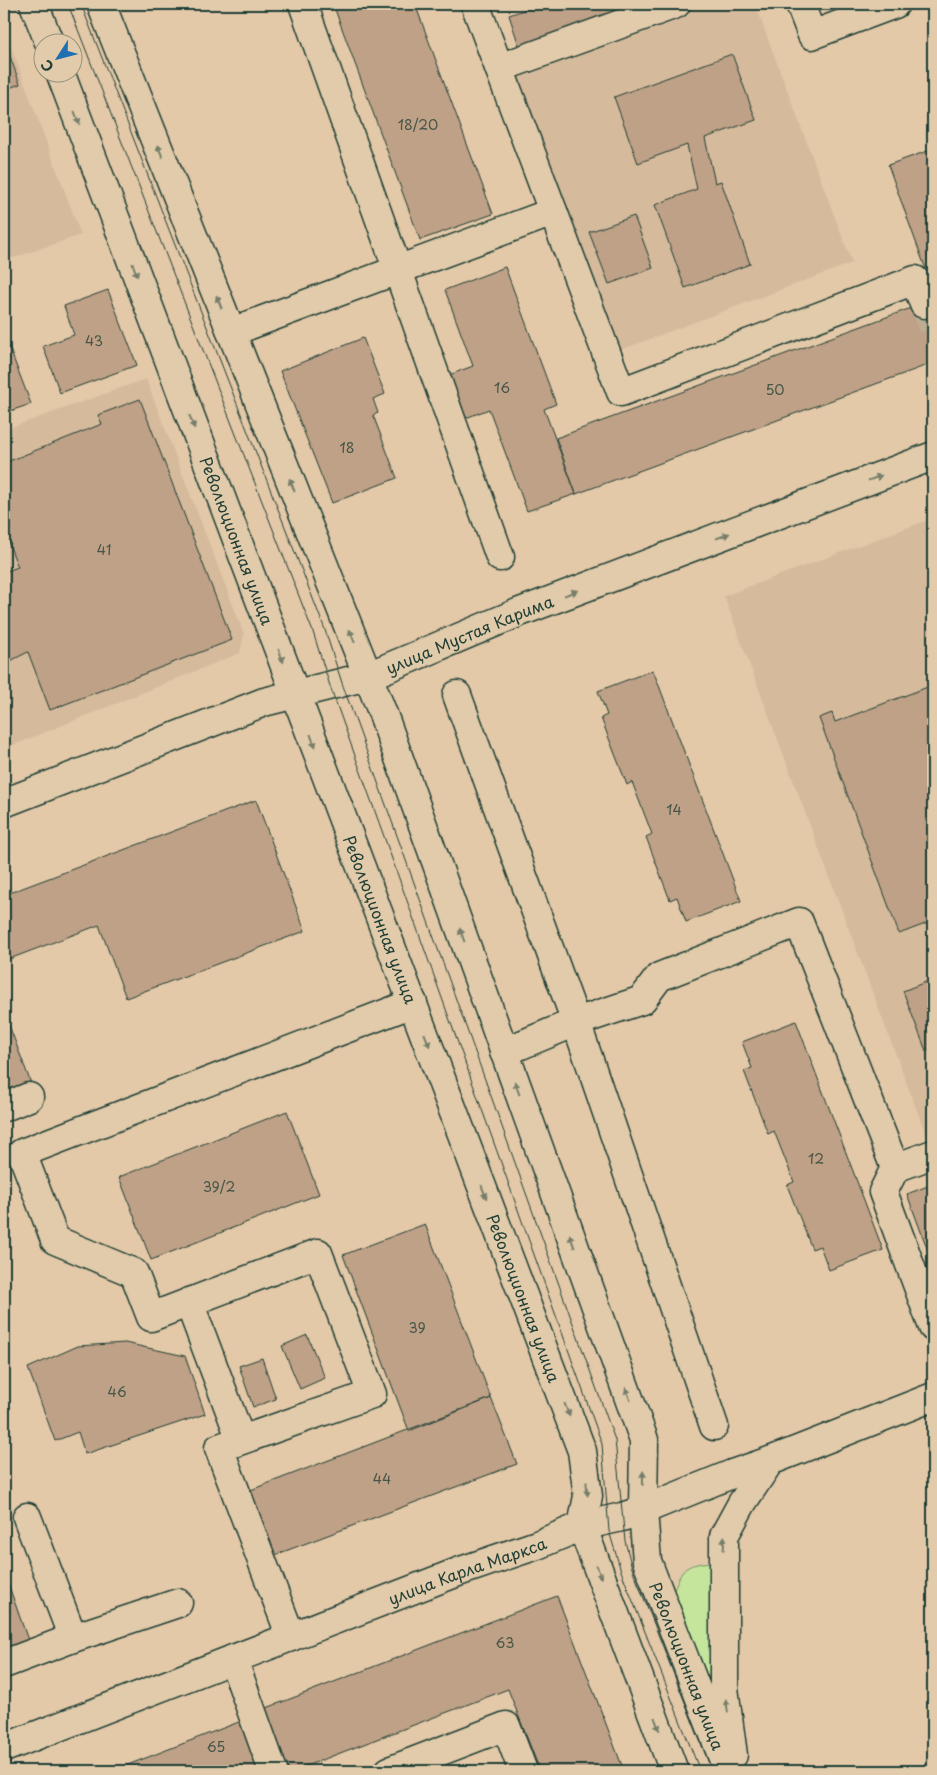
<svg xmlns="http://www.w3.org/2000/svg" width="937" height="1775" viewBox="0 0 937 1775" font-family="'Playpen Sans',sans-serif">
<style>
.built{fill:#d5ba9c}
.green{fill:#c5e59d;stroke:#729168}
.building{fill:#bea186;stroke:#1f3d34}
.lines{fill:none;stroke-linecap:round;stroke-linejoin:round}
.minor-tunnel{stroke:#bdad91;stroke-width:28;stroke-dasharray:28 14;stroke-linecap:butt}
.minor-casing{stroke:#1f3d34;stroke-width:31}
.minor{stroke:#e1cbaa;stroke-width:28}
.tram{stroke:#1f3d34;stroke-width:1}
.oneway{fill:#767d69}
.labels{text-anchor:middle;dominant-baseline:central;stroke-width:4;stroke-linejoin:round;paint-order:stroke}
.number-label{font-size:14px;fill:#475648}
.street-label{font-size:16px;fill:#1f3d34;stroke:#e1cbaa}
</style>
<rect width="100%" height="100%" fill="#e4c9a8"/>
<filter id="ink" filterUnits="userSpaceOnUse"><feTurbulence type="fractalNoise" baseFrequency=".02" numOctaves="2"/><feDisplacementMap in="SourceGraphic" scale="10" xChannelSelector="R" yChannelSelector="G"/><feConvolveMatrix kernelMatrix="1 2 1 2 8 2 1 2 1" color-interpolation-filters="sRGB"/></filter>
<g filter="url(#ink)">
<path class="built" d="M 702,4 L 755,4 L 852,263 L 620,350 L 517,73 Z
M 4,28 L 81,235 L 4,261 Z
M 146,379 L 244,634 L 240,653 L 4,749 L 4,430 Z
M 933,518 L 933,1132 L 926,1135 L 724,596 Z"/>
<path class="green" d="M 710,1562 L 710,1682 L 673,1593 C 682,1568 684,1565 710,1562 Z"/>
<path class="building" d="M 333,4 L 415,4 L 493,214 L 420,240 Z
M 541,4 L 647,4 L 520,49 L 509,15 Z
M 4,40 L 20,84 L 4,90 Z
M 732,54 L 756,120 L 705,138 L 715,183 L 721,181 L 750,264 L 685,288 L 655,205 L 697,189 L 687,145 L 638,163 L 614,97 Z
M 933,149 L 933,289 L 888,165 Z
M 634,216 L 653,268 L 609,284 L 589,232 Z
M 505,267 L 556,404 L 544,409 L 576,494 L 527,511 L 489,409 L 466,418 L 449,375 L 473,366 L 445,290 Z
M 108,290 L 137,365 L 60,393 L 43,346 L 74,335 L 64,306 Z
M 933,300 L 933,363 L 576,494 L 556,438 Z
M 4,334 L 31,404 L 4,413 Z
M 363,338 L 385,394 L 373,399 L 378,413 L 373,415 L 397,478 L 332,503 L 280,371 Z
M 140,399 L 232,640 L 50,710 L 28,652 L 4,664 L 4,572 L 18,567 L 4,532 L 4,463 L 102,424 L 98,415 Z
M 653,670 L 741,901 L 686,922 L 677,897 L 670,900 L 646,837 L 652,834 L 632,782 L 627,785 L 601,718 L 607,715 L 598,691 Z
M 933,685 L 933,921 L 899,934 L 819,718 L 832,713 L 835,722 Z
M 256,800 L 305,931 L 126,998 L 99,925 L 4,961 L 4,895 Z
M 933,979 L 933,1048 L 926,1051 L 903,991 Z
M 4,1012 L 32,1086 L 4,1096 Z
M 796,1021 L 883,1250 L 829,1270 L 820,1246 L 812,1249 L 787,1185 L 794,1182 L 774,1131 L 768,1134 L 744,1071 L 752,1068 L 742,1042 Z
M 287,1111 L 319,1194 L 151,1260 L 119,1177 Z
M 933,1184 L 933,1264 L 907,1194 Z
M 425,1224 L 491,1398 L 409,1431 L 343,1255 Z
M 307,1335 L 325,1378 L 300,1389 L 282,1346 Z
M 125,1343 L 185,1356 L 205,1414 L 85,1454 L 78,1432 L 55,1441 L 28,1368 L 78,1346 Z
M 262,1358 L 276,1399 L 253,1407 L 239,1366 Z
M 491,1398 L 517,1464 L 272,1556 L 248,1491 Z
M 4,1572 L 29,1643 L 4,1651 Z
M 557,1596 L 624,1771 L 540,1771 L 508,1689 L 293,1771 L 289,1771 L 264,1709 Z
M 244,1720 L 264,1771 L 112,1771 Z"/>
<g class="lines">
<path class="minor-tunnel" d="M 924,304 L 933,328"/>
<g class="minor-casing">
<g id="minor">
<path d="M 34,4 L 49,42"/>
<path id="s1" d="M 101,4 L 383,714 L 644,1440 L 643,1510 L 647,1561 L 728,1771"/>
<path d="M 303,4 L 500,557"/>
<path d="M 475,4 L 621,392 L 915,280 L 924,304"/>
<path d="M 800,4 L 812,35 L 895,4"/>
<path d="M 499,68 L 676,4"/>
<path id="s2" d="M 60,72 L 582,1451 L 588,1496 L 582,1526 L 674,1771"/>
<path d="M 231,332 L 553,212"/>
<path d="M 457,695 L 576,1022 L 714,1426"/>
<path id="s3" d="M 4,803 L 264,702 L 368,676 L 520,612 L 933,456"/>
<path d="M 504,1052 L 576,1022 L 642,1000 L 659,977 L 799,922 L 895,1168 L 933,1154"/>
<path d="M 4,1107 L 29,1097"/>
<path d="M 895,1168 L 883,1192 L 933,1327"/>
<path d="M 189,1302 L 241,1440"/>
<path d="M 27,1517 L 73,1638"/>
<path d="M 291,1637 L 219,1448 L 372,1394 L 318,1253 L 151,1317 L 134,1273 L 55,1240 L 22,1153 L 413,1003"/>
<path d="M 233,1659 L 273,1771"/>
<path d="M 4,1664 L 73,1638 L 178,1603"/>
<path id="s4" d="M 4,1748 L 458,1572 L 537,1545 L 582,1526 L 622,1517 L 643,1510 L 732,1474 L 770,1461 L 933,1397"/>
<path d="M 733,1755 L 724,1688 L 724,1536 L 742,1503 L 770,1461"/>
<path d="M 389,1771 L 506,1726 L 523,1771"/>
</g>
</g>
<use href="#minor" class="minor"/>
<path class="tram" d="M 68,4 L 313,632 L 330,686 L 602,1444 L 609,1531 L 621,1571 L 700,1771
M 81,4 L 324,627 L 342,683 L 615,1440 L 625,1541 L 632,1568 L 712,1771"/>
</g>
<defs><path id="oneway-solid" d="M-6-.8H1V-3.2L6.5 0L1 3.2V.8H-6Z" transform="scale(1.25)"/></defs>
<g class="oneway">
<use href="#oneway-solid" transform="translate(77 118) rotate(69)"/>
<use href="#oneway-solid" transform="translate(160 151) rotate(-112)"/>
<use href="#oneway-solid" transform="translate(135 270) rotate(69)"/>
<use href="#oneway-solid" transform="translate(219 302) rotate(-112)"/>
<use href="#oneway-solid" transform="translate(192 422) rotate(69)"/>
<use href="#oneway-solid" transform="translate(875 478) rotate(-21)"/>
<use href="#oneway-solid" transform="translate(292 485) rotate(-112)"/>
<use href="#oneway-solid" transform="translate(723 536) rotate(-21)"/>
<use href="#oneway-solid" transform="translate(571 593) rotate(-21)"/>
<use href="#oneway-solid" transform="translate(352 636) rotate(-112)"/>
<use href="#oneway-solid" transform="translate(281 656) rotate(69)"/>
<use href="#oneway-solid" transform="translate(313 741) rotate(69)"/>
<use href="#oneway-solid" transform="translate(462 935) rotate(-110)"/>
<use href="#oneway-solid" transform="translate(427 1040) rotate(69)"/>
<use href="#oneway-solid" transform="translate(517 1088) rotate(-110)"/>
<use href="#oneway-solid" transform="translate(484 1192) rotate(69)"/>
<use href="#oneway-solid" transform="translate(572 1241) rotate(-110)"/>
<use href="#oneway-solid" transform="translate(628 1394) rotate(-110)"/>
<use href="#oneway-solid" transform="translate(567 1410) rotate(69)"/>
<use href="#oneway-solid" transform="translate(643 1478) rotate(-89)"/>
<use href="#oneway-solid" transform="translate(587 1489) rotate(85)"/>
<use href="#oneway-solid" transform="translate(724 1543) rotate(-87)"/>
<use href="#oneway-solid" transform="translate(599 1572) rotate(70)"/>
<use href="#oneway-solid" transform="translate(727 1706) rotate(-98)"/>
<use href="#oneway-solid" transform="translate(657 1724) rotate(69)"/>
</g>
</g>
<g class="labels">
<g class="number-label">
<text x="418" y="124">18/20</text>
<text x="94" y="340">43</text>
<text x="502" y="387">16</text>
<text x="775" y="389">50</text>
<text x="347" y="447">18</text>
<text x="104" y="549">41</text>
<text x="674" y="809">14</text>
<text x="816" y="1158">12</text>
<text x="219" y="1186">39/2</text>
<text x="417" y="1327">39</text>
<text x="117" y="1391">46</text>
<text x="382" y="1478">44</text>
<text x="505" y="1642">63</text>
<text x="216" y="1746">65</text>
</g>
<g class="street-label">
<text stroke="none"><textPath href="#s2" startOffset="501">Революционная улица</textPath></text>
<text stroke="none"><textPath href="#s3" startOffset="496">улица Мустая Карима</textPath></text>
<text stroke="none"><textPath href="#s2" startOffset="906">Революционная улица</textPath></text>
<text stroke="none"><textPath href="#s2" startOffset="1311">Революционная улица</textPath></text>
<text stroke="none"><textPath href="#s4" startOffset="496">улица Карла Маркса</textPath></text>
<text stroke="none"><textPath href="#s1" startOffset="1769">Революционная улица</textPath></text>
</g>
</g>
<rect width="937" height="1775" fill="none" stroke="#e1cbaa" stroke-width="20"/>
<rect x="10" y="10" width="917" height="1755" fill="none" stroke="#1f3d34" stroke-width="2" filter="url(#ink)"/>
<g transform="translate(58 58) rotate(234)"><circle r="24" fill="#e1cbaa" stroke="#93927b"/>
<path d="M0-4L9 19L0 12L-9 19Z" fill="#1f6fb2"/>
<text y="-8" font-size="14" font-weight="bold" text-anchor="middle" fill="#1f3d34">С</text>
</g>
</svg>
